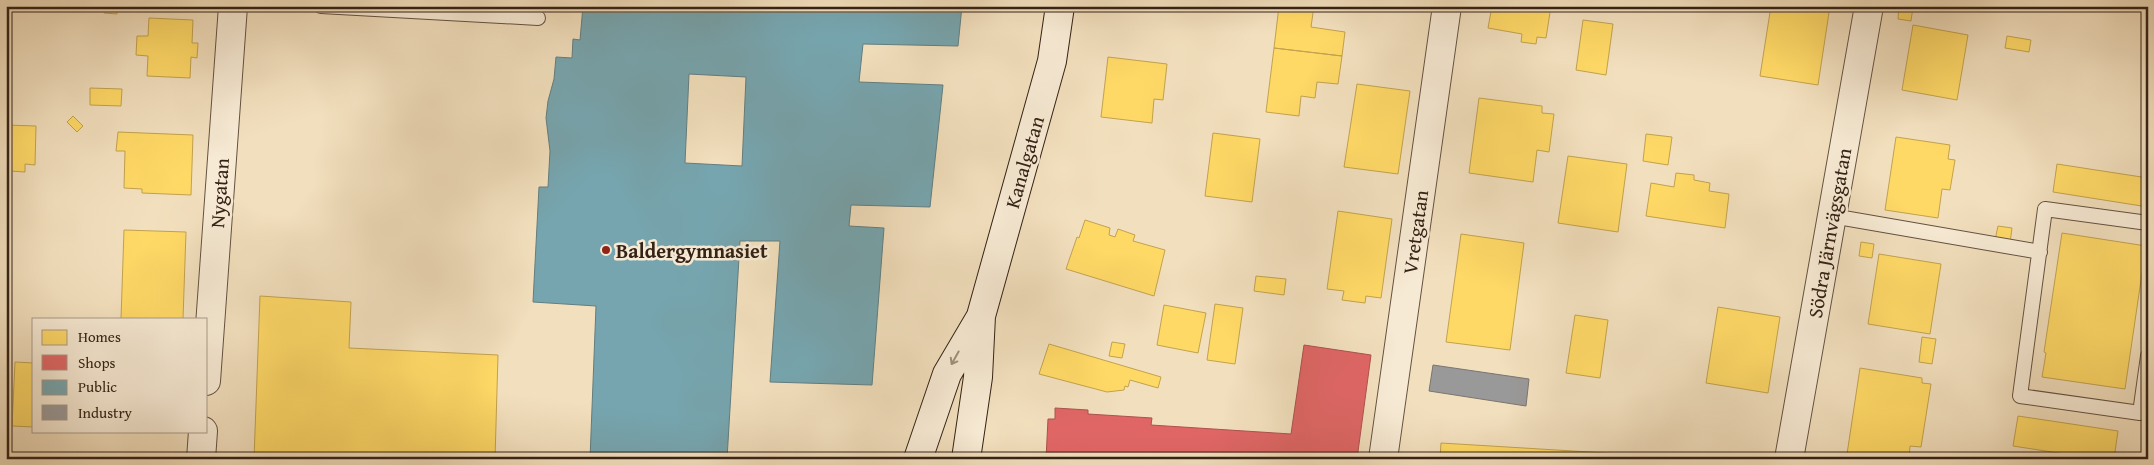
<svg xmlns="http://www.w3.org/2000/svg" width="2154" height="465" viewBox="0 0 2154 465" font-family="'Gentium Book Plus',serif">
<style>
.homes{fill:#ffd966;stroke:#c2a24e}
.shops{fill:#e06666;stroke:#ac524e}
.public{fill:#76a5af;stroke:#627e81;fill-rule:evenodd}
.industry{fill:#999;stroke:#7b7572}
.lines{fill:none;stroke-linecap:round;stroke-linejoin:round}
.lane-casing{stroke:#645140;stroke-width:16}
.street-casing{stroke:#645140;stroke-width:30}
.secondary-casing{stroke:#342216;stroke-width:30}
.lane{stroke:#f7ead4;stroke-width:14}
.street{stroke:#f7ead4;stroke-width:28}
.secondary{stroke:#f7ead4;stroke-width:28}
.oneway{stroke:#9f907e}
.poi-dot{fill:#8f2418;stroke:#f7ead4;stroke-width:2}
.labels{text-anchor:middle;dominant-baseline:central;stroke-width:5;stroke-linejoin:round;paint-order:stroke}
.street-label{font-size:20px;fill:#342216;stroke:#f7ead4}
.poi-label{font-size:20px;font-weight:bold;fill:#342216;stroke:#f7ead4;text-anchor:start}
</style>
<rect width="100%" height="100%" fill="#f2dfbd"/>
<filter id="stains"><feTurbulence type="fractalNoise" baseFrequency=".004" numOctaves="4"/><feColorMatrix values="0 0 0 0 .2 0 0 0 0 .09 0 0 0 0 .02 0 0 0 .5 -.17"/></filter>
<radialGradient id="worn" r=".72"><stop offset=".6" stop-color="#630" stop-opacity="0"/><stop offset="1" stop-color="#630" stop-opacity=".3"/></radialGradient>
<path class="homes" d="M 105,6 L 118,6 L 117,14 L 104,13 Z
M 1279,6 L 1314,6 L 1311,27 L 1345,32 L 1342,56 L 1274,48 Z
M 1492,6 L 1551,6 L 1546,38 L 1537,37 L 1536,44 L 1521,42 L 1522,34 L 1488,28 Z
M 1771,6 L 1830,6 L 1818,85 L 1760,76 Z
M 1899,6 L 1913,7 L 1911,21 L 1898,19 Z
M 149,18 L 193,20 L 192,43 L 198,43 L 197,58 L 191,57 L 190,78 L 147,76 L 148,56 L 136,55 L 137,36 L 148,36 Z
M 1583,20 L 1613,24 L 1606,75 L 1576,70 Z
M 1913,25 L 1968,35 L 1957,100 L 1902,90 Z
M 2007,36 L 2031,40 L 2029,52 L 2005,48 Z
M 1274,48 L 1342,56 L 1338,84 L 1317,82 L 1315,98 L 1301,96 L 1299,116 L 1266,112 Z
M 1108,57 L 1167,64 L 1163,100 L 1154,99 L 1152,123 L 1101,117 Z
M 1357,84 L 1410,91 L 1398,174 L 1344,167 Z
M 90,88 L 122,89 L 121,106 L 90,105 Z
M 1479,98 L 1542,106 L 1542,113 L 1554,114 L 1549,152 L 1537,150 L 1533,182 L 1469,173 Z
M 73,116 L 83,126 L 77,132 L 67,122 Z
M 6,125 L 36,126 L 35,165 L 25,164 L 25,172 L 9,171 L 7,208 Z
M 118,132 L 193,135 L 191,195 L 142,193 L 142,189 L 124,188 L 125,151 L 116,151 Z
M 1213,133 L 1260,139 L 1252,202 L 1205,196 Z
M 1646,134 L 1672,137 L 1668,165 L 1643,161 Z
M 1896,137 L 1950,145 L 1948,159 L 1955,160 L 1950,190 L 1942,189 L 1938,218 L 1885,210 Z
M 1568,156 L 1627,164 L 1618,232 L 1558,223 Z
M 2057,164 L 2148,178 L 2148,207 L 2053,192 Z
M 1676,173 L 1694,175 L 1694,180 L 1710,183 L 1709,191 L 1729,194 L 1725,228 L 1646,216 L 1651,183 L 1674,187 Z
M 1338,211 L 1392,219 L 1381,298 L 1366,296 L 1365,303 L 1342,300 L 1344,291 L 1327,289 Z
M 1085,220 L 1110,228 L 1109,235 L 1115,237 L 1118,229 L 1135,235 L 1133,241 L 1165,250 L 1154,296 L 1066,269 L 1077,237 L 1079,238 Z
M 1998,226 L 2012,228 L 2010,243 L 1995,240 Z
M 124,230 L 186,232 L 183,319 L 121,319 Z
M 2062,233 L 2146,246 L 2125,389 L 2042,377 L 2046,353 L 2044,352 Z
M 1461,234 L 1524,243 L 1510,350 L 1446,342 Z
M 1861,242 L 1874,244 L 1872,258 L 1859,256 Z
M 1879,254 L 1941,264 L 1930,334 L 1868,324 Z
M 1256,276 L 1286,279 L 1284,295 L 1254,291 Z
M 260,296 L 351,302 L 349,348 L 498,355 L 495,459 L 254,459 Z
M 1215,304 L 1243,308 L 1235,364 L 1207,360 Z
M 1164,305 L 1206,313 L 1198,353 L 1157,345 Z
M 1718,307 L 1780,317 L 1768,393 L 1706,383 Z
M 1575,315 L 1608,320 L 1600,378 L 1566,373 Z
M 6,334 L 10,334 L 8,368 L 6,368 Z
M 1922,337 L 1936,339 L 1932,364 L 1919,362 Z
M 1112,342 L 1125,344 L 1122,358 L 1109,356 Z
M 1049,344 L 1161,377 L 1158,388 L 1130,380 L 1128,387 L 1125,386 L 1124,390 L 1107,392 L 1039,374 Z
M 15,362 L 34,363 L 34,427 L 12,426 Z
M 1860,368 L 1922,378 L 1922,383 L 1931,384 L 1921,447 L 1910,446 L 1909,459 L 1879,459 L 1847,454 Z
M 2018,416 L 2118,431 L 2114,459 L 2097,459 L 2013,446 Z
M 1441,443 L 1705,459 L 1440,459 Z"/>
<path class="shops" d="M 1304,345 L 1371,355 L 1357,459 L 1046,459 L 1048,419 L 1055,419 L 1055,408 L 1088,410 L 1088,414 L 1152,418 L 1151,425 L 1291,434 Z"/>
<path class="public" d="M 583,6 L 962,6 L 958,46 L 863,44 L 859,82 L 943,85 L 930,207 L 851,205 L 849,226 L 884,228 L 872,385 L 770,382 L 780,241 L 740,241 L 727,459 L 590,459 L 596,306 L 533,302 L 539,187 L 548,187 L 550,151 L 546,118 L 548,101 L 554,79 L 556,57 L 572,58 L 573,39 L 580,40 ZM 689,74 L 746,77 L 742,166 L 685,163 Z"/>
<path class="industry" d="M 1433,365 L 1529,379 L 1526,406 L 1429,391 Z"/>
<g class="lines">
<g class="lane-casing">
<path id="lane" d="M 321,6 L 538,18
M 1832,216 L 2040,252
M 2148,223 L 2045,209 L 2020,396 L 2140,413 L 2148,356"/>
</g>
<g class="street-casing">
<path id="street" d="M 206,381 L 233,6
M 201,459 L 203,431
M 1383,459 L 1447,6
M 1789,459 L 1869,6"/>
</g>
<g class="secondary-casing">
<path id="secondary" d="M 918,459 L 947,374 L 980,318
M 966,459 L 978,377 L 981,316 L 1052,61 L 1060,6"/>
</g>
<use href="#lane" class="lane"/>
<use href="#street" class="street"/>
<use href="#secondary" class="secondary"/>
</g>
<defs><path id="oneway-shaft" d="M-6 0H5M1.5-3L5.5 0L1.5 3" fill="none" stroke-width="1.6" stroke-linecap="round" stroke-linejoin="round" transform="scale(1.25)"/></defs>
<use class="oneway" href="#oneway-shaft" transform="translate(955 358) rotate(119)"/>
<circle class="poi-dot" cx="606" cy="250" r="5"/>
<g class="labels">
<g class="street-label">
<text transform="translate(1024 162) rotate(-74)">Kanalgatan</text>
<text transform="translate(219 193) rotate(-86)">Nygatan</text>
<text transform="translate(1415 232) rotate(-82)">Vretgatan</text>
<text transform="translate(1829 233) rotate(-80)">Södra Järnvägsgatan</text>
</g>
<g class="poi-label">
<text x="616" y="250">Baldergymnasiet</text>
</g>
</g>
<rect width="2154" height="465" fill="none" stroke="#f2dfbd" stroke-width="25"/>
<rect x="8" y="8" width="2139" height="450" fill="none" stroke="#342216" stroke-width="2.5"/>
<rect x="12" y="12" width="2129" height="440" fill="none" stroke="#342216"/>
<rect x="32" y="318" width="175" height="115" fill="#f7ead4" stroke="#a99a88"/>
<rect x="42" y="330" width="25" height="15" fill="#ffd966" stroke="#a99a88"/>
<text x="78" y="342" font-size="15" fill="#342216">Homes</text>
<rect x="42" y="355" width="25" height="15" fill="#e06666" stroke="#a99a88"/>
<text x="78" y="368" font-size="15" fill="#342216">Shops</text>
<rect x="42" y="380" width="25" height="15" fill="#76a5af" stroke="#a99a88"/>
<text x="78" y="392" font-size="15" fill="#342216">Public</text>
<rect x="42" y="405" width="25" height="15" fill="#999999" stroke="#a99a88"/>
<text x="78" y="418" font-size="15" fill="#342216">Industry</text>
<rect width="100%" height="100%" filter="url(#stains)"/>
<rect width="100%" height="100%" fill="url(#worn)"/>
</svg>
